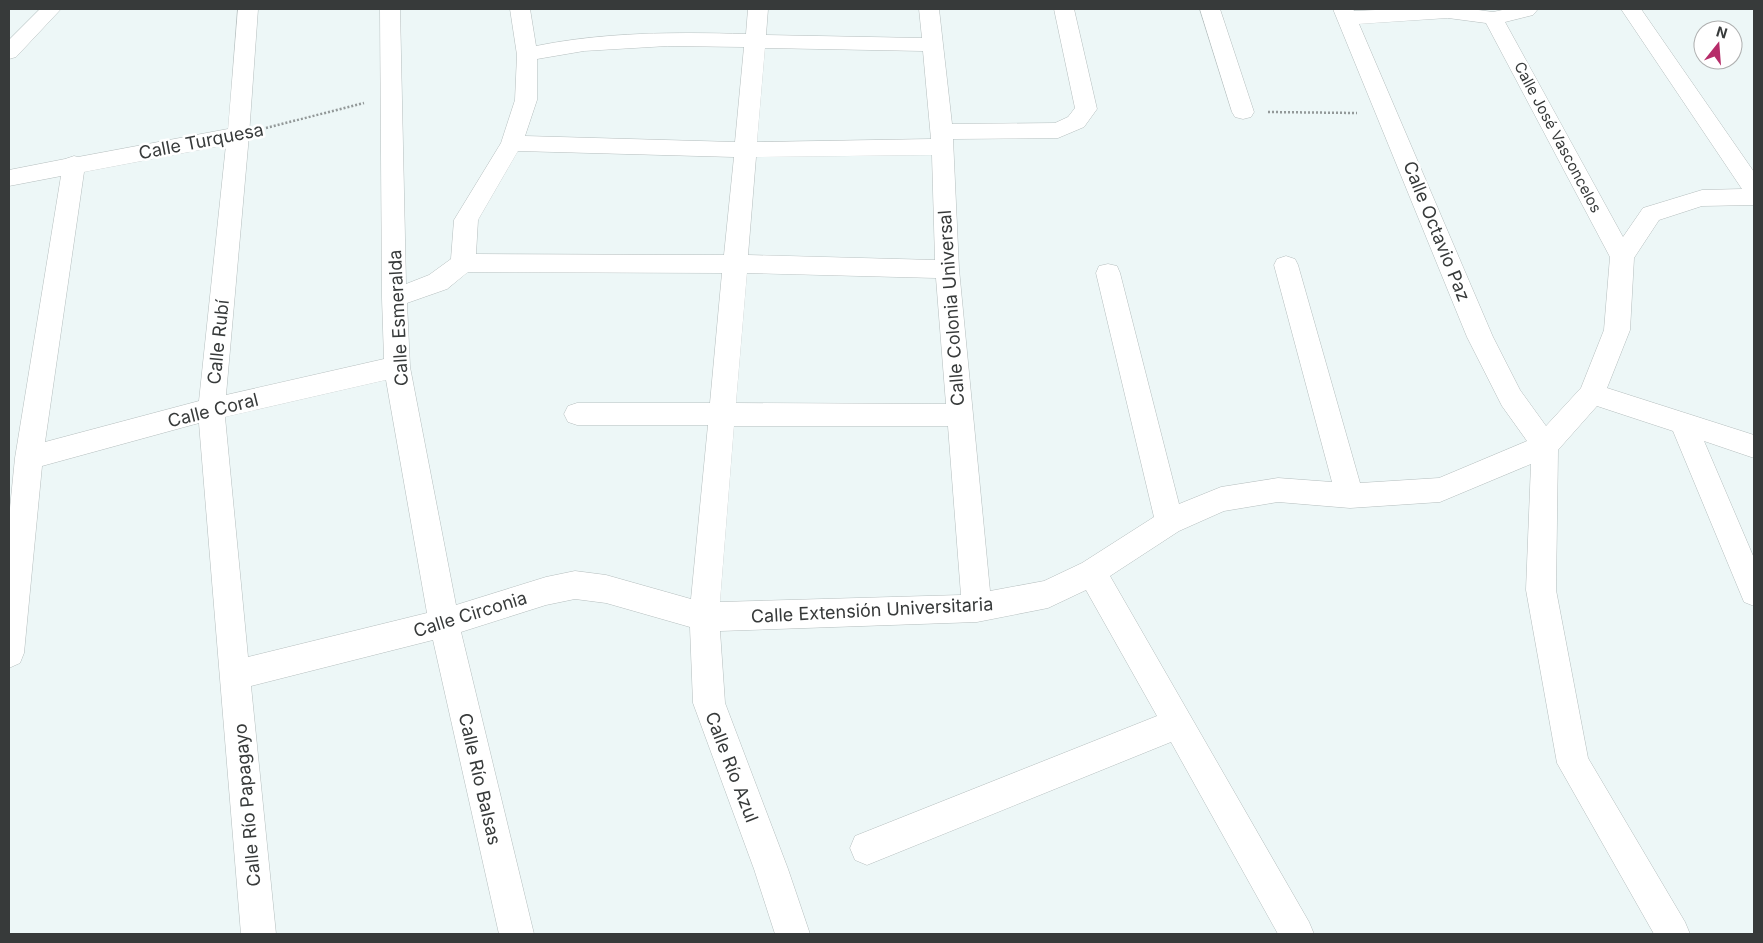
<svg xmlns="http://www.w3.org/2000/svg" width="1763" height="943" viewBox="0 0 1763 943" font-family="Inter,sans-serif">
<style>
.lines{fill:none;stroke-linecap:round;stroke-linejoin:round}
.street-casing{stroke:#b5bebe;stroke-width:1}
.secondary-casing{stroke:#b5bebe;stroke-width:1}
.path{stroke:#939999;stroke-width:2.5;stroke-dasharray:2 2;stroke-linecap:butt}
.street{fill:#fff;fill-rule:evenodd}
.secondary{fill:#fff;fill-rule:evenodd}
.labels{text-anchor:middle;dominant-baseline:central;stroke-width:5;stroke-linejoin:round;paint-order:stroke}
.far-street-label{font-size:15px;fill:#373a3a;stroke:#fff}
.street-label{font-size:18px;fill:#373a3a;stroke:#fff}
</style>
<rect width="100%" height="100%" fill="#edf7f7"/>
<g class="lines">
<g class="street-casing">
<path id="street" d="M 238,9 L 258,9 L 249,135 L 226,395 L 384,359 L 382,298 L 380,9 L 400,9 L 406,284 L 429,275 L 451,259 L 454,220 L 501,143 L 515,100 L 517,55 L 510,9 L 530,9 L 536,46 C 605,32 675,32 746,34 L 748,9 L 768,9 L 766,35 L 922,38 L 919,9 L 939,9 L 952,124 L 1055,123 L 1068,117 L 1075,108 L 1054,9 L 1074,9 L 1097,109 L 1084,127 L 1058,138 L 953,139 L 959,269 L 990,591 L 1044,581 L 1082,563 L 1154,517 L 1096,273 L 1099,266 L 1108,264 L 1117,266 L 1120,273 L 1179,504 L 1221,487 L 1278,478 L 1332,482 L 1274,265 L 1277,259 L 1286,256 L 1295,259 L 1298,265 L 1360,483 L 1439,478 L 1527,441 L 1502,406 L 1467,337 L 1333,9 L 1353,9 L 1354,11 L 1397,9 L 1471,9 L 1493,12 L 1507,9 L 1538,9 L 1533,15 L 1505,22 L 1623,237 L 1643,208 L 1702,190 L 1742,189 L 1621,9 L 1641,9 L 1754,172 L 1754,205 L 1702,206 L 1659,220 L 1634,258 L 1630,330 L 1607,388 L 1754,435 L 1754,458 L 1704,441 L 1754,558 L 1754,606 L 1744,602 L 1673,431 L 1597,406 L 1558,450 L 1556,590 L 1588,758 L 1685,922 L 1690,934 L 1654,934 L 1557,763 L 1526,590 L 1531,464 L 1440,502 L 1350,508 L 1278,502 L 1224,511 L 1179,531 L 1110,576 L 1309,922 L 1314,934 L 1278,934 L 1171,742 L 867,865 L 855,860 L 850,848 L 855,836 L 1157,716 L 1086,590 L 1048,608 L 977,622 L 720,631 L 725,703 L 788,869 L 810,934 L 775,934 L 754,869 L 693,703 L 690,627 L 606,603 L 575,599 L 546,605 L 461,632 L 534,934 L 499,934 L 433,640 L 251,686 L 276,934 L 241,934 L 199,423 L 42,466 L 24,653 L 20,663 L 9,668 L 9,518 L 15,458 L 61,176 L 9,186 L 9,170 L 65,159 L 74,156 L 78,157 L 228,129 ZM 1448,18 L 1486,23 L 1610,257 L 1604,330 L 1581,388 L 1546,426 L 1520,390 L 1493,337 L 1359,24 ZM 668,46 L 744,47 L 735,142 L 525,136 L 537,100 L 537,59 L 584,51 ZM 765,48 L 923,51 L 931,139 L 757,142 ZM 226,145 L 199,401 L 45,442 L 84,172 ZM 518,151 L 734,157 L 724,255 L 476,254 L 478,220 ZM 932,155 L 935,260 L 748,255 L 756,157 ZM 468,272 L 722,273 L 710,403 L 577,403 L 568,406 L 564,414 L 568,422 L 577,425 L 708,425 L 691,599 L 606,575 L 575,571 L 546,577 L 456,605 L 410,367 L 407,303 L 447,289 ZM 747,273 L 936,278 L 946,404 L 736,403 ZM 386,380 L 427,613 L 248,657 L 225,417 ZM 734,426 L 948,426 L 961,595 L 720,602 Z
M 1200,9 L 1220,9 L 1254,112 L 1251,117 L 1243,119 L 1235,117 L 1232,112 Z"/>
</g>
<g class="secondary-casing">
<path id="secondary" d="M 40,9 L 61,9 L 16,57 L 9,59 L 9,40 Z"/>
</g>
<path class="path" d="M 1268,112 L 1357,113
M 266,128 L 364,103"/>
<use href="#street" class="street"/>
<use href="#secondary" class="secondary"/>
</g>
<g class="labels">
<g class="far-street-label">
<text transform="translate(1558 137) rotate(62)">Calle José Vasconcelos</text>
</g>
<g class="street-label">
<text transform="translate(201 141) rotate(-11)">Calle Turquesa</text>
<text transform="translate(1437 231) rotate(68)">Calle Octavio Paz</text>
<text transform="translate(951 308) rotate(-94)">Calle Colonia Universal</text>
<text transform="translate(398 318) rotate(-93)">Calle Esmeralda</text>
<text transform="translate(218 342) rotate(-84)">Calle Rubí</text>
<text transform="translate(213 410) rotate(-14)">Calle Coral</text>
<text transform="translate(872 610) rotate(-3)">Calle Extensión Universitaria</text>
<text transform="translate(470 614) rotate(-17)">Calle Circonia</text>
<text transform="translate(732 767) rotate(69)">Calle Río Azul</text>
<text transform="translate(480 779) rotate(77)">Calle Río Balsas</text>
<text transform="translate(247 805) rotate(-95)">Calle Río Papagayo</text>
</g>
</g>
<rect width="1763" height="943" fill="none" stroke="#373a3a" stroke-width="20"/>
<g transform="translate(1718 45) rotate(17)"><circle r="24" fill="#ffffff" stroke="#afb0b0"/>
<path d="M0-4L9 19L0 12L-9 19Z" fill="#b62c69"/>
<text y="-8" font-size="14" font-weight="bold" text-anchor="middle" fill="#373a3a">N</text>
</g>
</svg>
